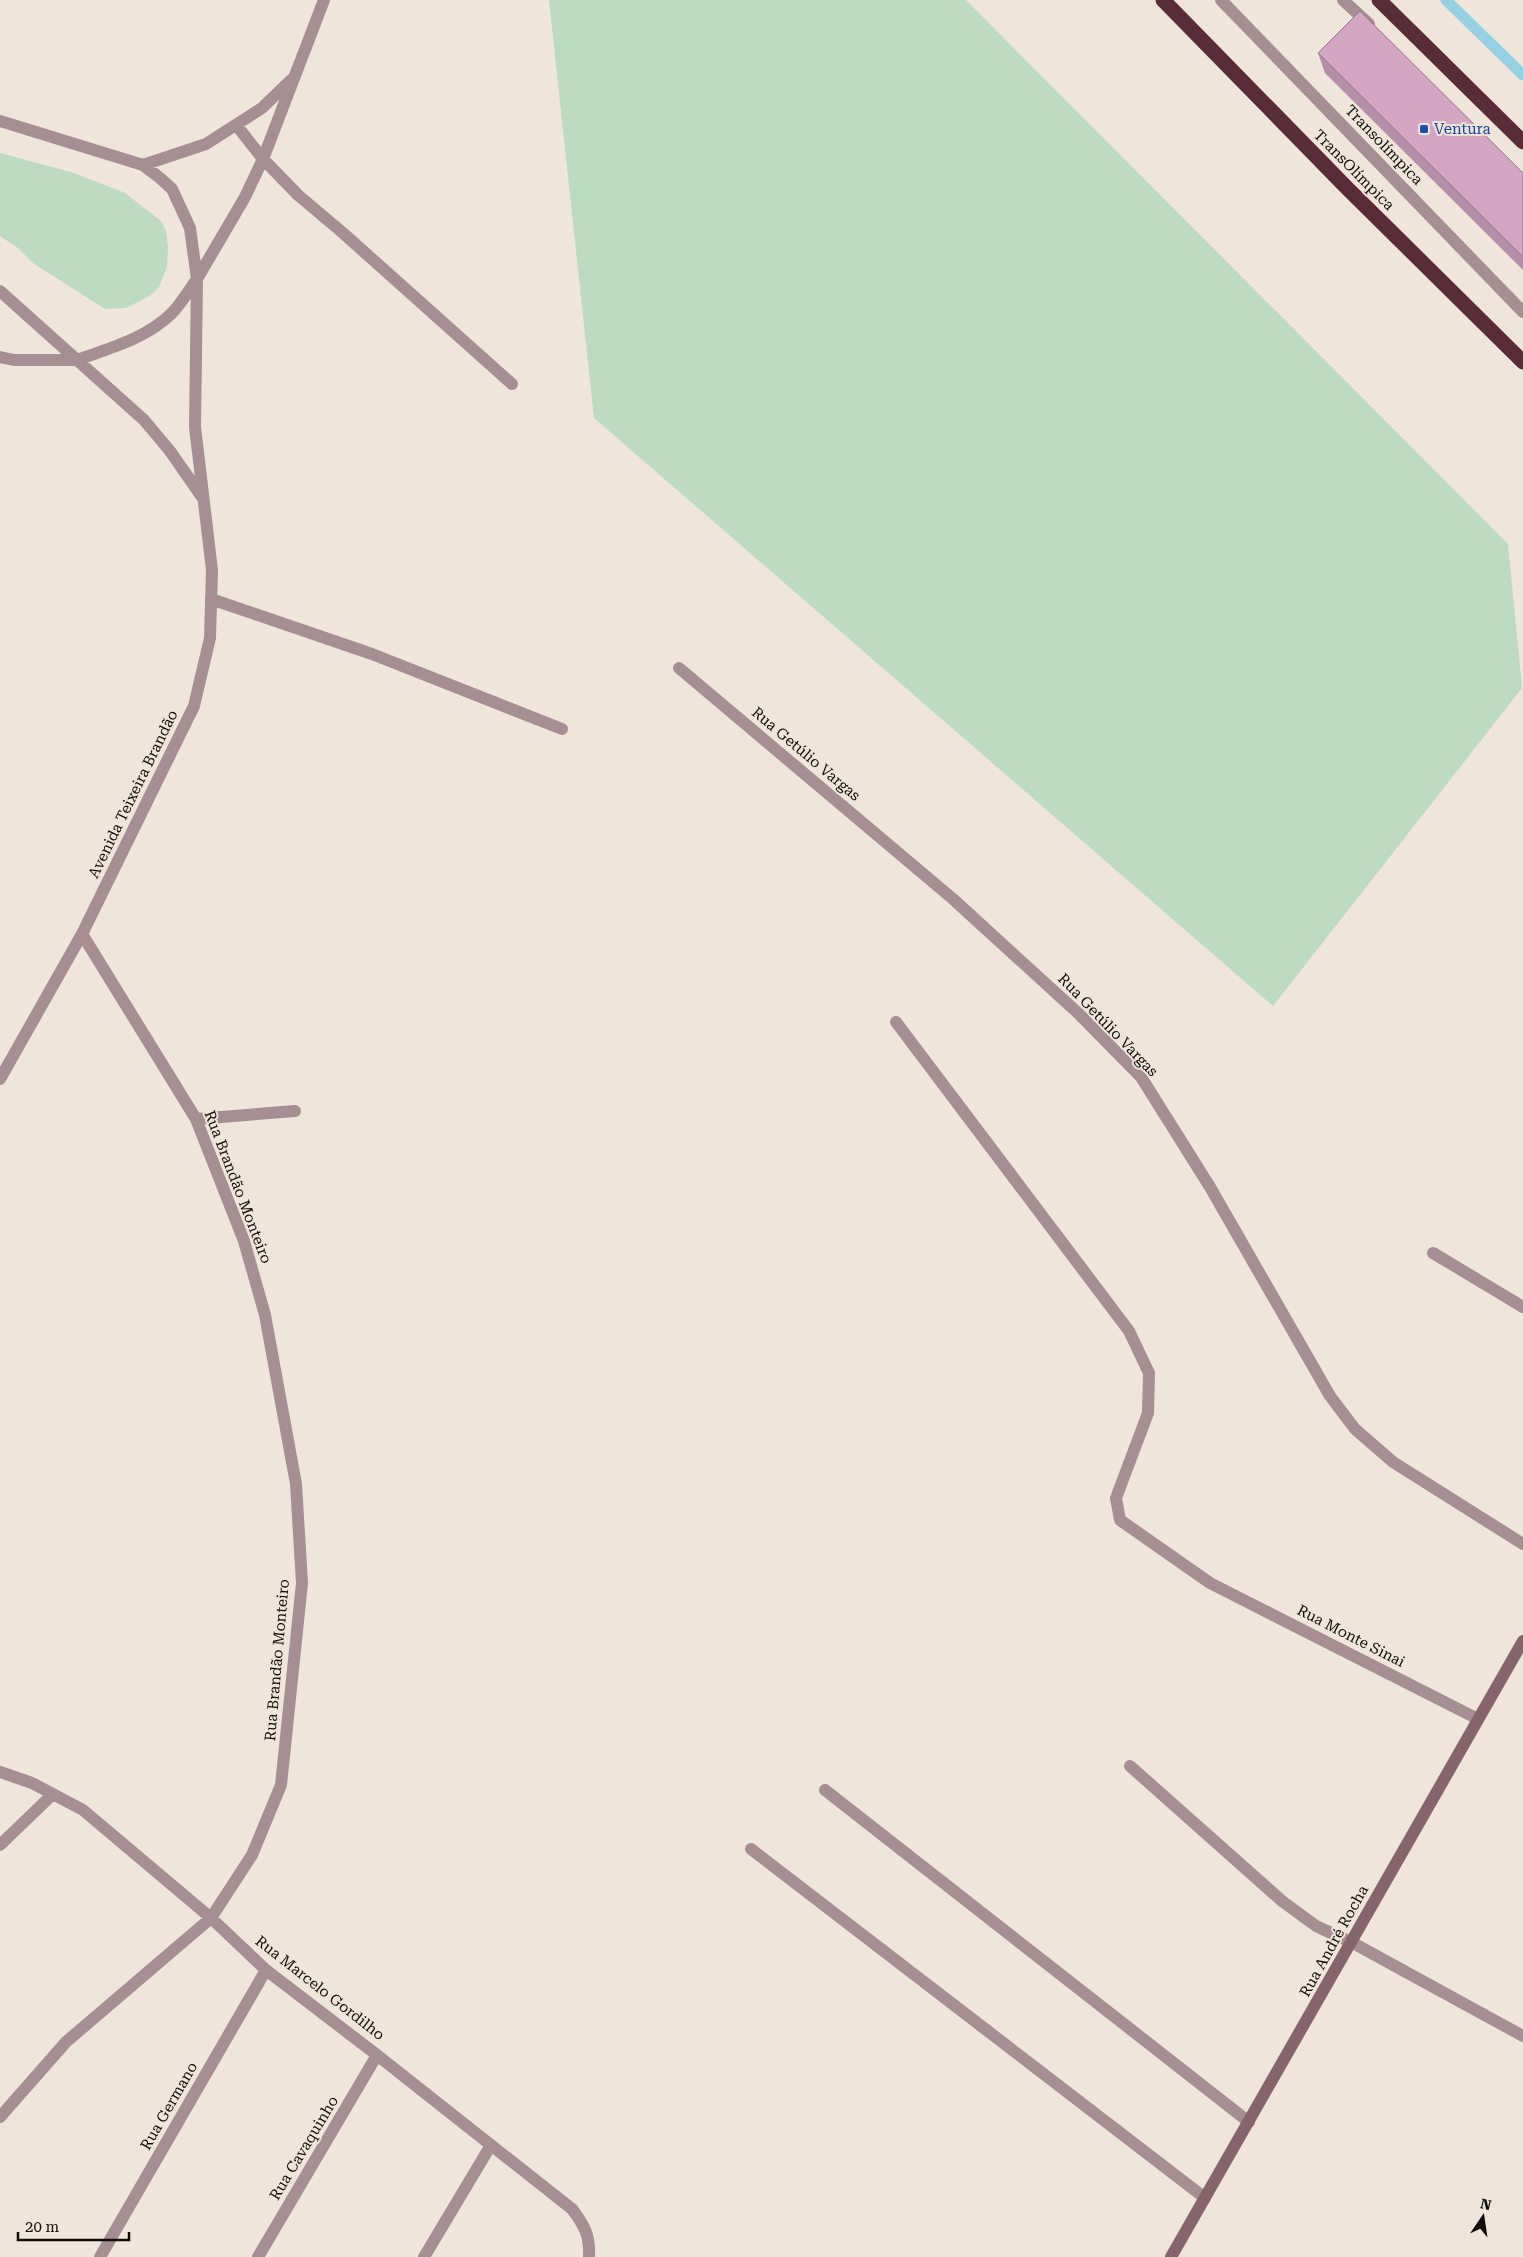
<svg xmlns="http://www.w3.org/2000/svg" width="1523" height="2257" viewBox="0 0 1523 2257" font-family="'Roboto Serif',serif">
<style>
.green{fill:#bcdbbf}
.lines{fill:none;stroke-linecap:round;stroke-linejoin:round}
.stream{stroke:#95d1e2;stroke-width:11}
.service{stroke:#a68e92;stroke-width:12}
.minor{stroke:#a68e92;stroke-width:12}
.secondary{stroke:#86646b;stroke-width:12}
.motorway{stroke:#592d37;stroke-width:15}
.wall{fill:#b58fa8}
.building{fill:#d3a6c3;stroke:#947488}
.transit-dot{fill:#1a4fb4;stroke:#efe5db;stroke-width:2}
.labels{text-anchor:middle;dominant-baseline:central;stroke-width:4;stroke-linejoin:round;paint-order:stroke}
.transit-label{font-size:15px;fill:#164399;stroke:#efe5db;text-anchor:start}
.street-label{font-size:15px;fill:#100d09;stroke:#efe5db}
</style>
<rect width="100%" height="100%" fill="#efe5db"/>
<path class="green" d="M 549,0 L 966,0 L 1508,544 L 1522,688 L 1273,1006 L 594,418 Z
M 0,153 L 74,173 L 125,193 L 161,221 L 166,231 L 168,247 L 167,267 L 159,287 L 151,295 L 126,308 L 105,309 L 33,263 L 18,248 L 0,236 Z"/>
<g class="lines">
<path class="stream" d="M 1446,0 L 1523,75"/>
<path class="service" d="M 1221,0 L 1523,312
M 1343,0 L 1369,24
M 0,357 L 14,360 L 77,360"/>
<path class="minor" d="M 0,121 L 143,165 L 160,178 L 172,189 L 190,228 L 197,279 C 189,290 181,304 171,314 C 145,339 110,348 77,360
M 237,126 L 263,159 L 298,195 L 343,233 L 512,384
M 143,165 L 206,144 L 262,108 L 291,80
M 0,291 L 144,420 L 170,451 L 202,497
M 211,599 L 372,654 L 562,729
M 679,668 L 953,899 L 1079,1014 L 1141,1077 L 1210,1187 L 1330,1396 L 1355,1429 L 1393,1462 L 1523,1544
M 896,1022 L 1129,1331 L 1149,1373 L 1148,1413 L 1116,1498 L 1120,1520 L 1210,1583 L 1478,1719
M 0,1079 L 82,934 L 194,706 L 210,638 L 212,570 L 195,427 L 197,279 L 245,197 L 263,159 L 324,0
M 196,1119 L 295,1111
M 1433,1253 L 1523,1307
M 1130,1766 L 1282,1901 L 1316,1926 L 1353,1943 L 1523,2036
M 0,1772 L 32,1783 L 83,1810 L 211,1918 L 266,1970 L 377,2055 L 572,2209 C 585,2226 590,2236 589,2257
M 825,1790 L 1249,2122
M 0,1845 L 53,1794
M 751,1849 L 1205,2198
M 0,2117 L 66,2042 L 211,1918 L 252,1855 L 281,1785 L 302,1583 L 296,1484 L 265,1315 L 244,1241 L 196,1119 L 82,934
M 100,2257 L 266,1970
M 258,2257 L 377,2055
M 424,2257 L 491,2145"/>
<path class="secondary" d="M 1171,2257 L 1523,1641"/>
<path class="motorway" d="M 1163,0 L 1347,188 L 1523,362
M 1379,0 L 1523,142"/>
</g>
<path class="wall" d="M 1318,53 L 1523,173 L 1523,270 L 1325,73 Z"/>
<path class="building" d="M 1360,11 L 1523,173 L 1523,257 L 1318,53 Z"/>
<rect class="transit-dot" x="1419" y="124" width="10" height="10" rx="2.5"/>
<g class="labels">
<g class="transit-label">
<text x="1434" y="129">Ventura</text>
</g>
<g class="street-label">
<text transform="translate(1384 145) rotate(46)">Transolímpica</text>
<text transform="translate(1354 170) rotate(45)">TransOlímpica</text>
<text transform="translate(806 754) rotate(40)">Rua Getúlio Vargas</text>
<text transform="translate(133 794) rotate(-64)">Avenida Teixeira Brandão</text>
<text transform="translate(1108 1025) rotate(46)">Rua Getúlio Vargas</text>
<text transform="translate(238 1187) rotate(69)">Rua Brandão Monteiro</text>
<text transform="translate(1351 1636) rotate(27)">Rua Monte Sinai</text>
<text transform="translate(277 1660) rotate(-85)">Rua Brandão Monteiro</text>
<text transform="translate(1334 1941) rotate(-61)">Rua André Rocha</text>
<text transform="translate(320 1988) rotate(38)">Rua Marcelo Gordilho</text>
<text transform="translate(169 2106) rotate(-60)">Rua Germano</text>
<text transform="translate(304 2148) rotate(-59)">Rua Cavaquinho</text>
</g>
</g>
<g transform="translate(1483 2217) rotate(13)" stroke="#efe5db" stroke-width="4" paint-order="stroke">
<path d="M0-4L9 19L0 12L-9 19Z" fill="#100d09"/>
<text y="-8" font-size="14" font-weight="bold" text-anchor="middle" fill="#100d09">N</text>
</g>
<path d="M18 2232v8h111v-8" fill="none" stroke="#100d09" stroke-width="2.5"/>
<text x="25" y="2232" font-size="15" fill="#100d09" stroke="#efe5db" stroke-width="4" paint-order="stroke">20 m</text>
</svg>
